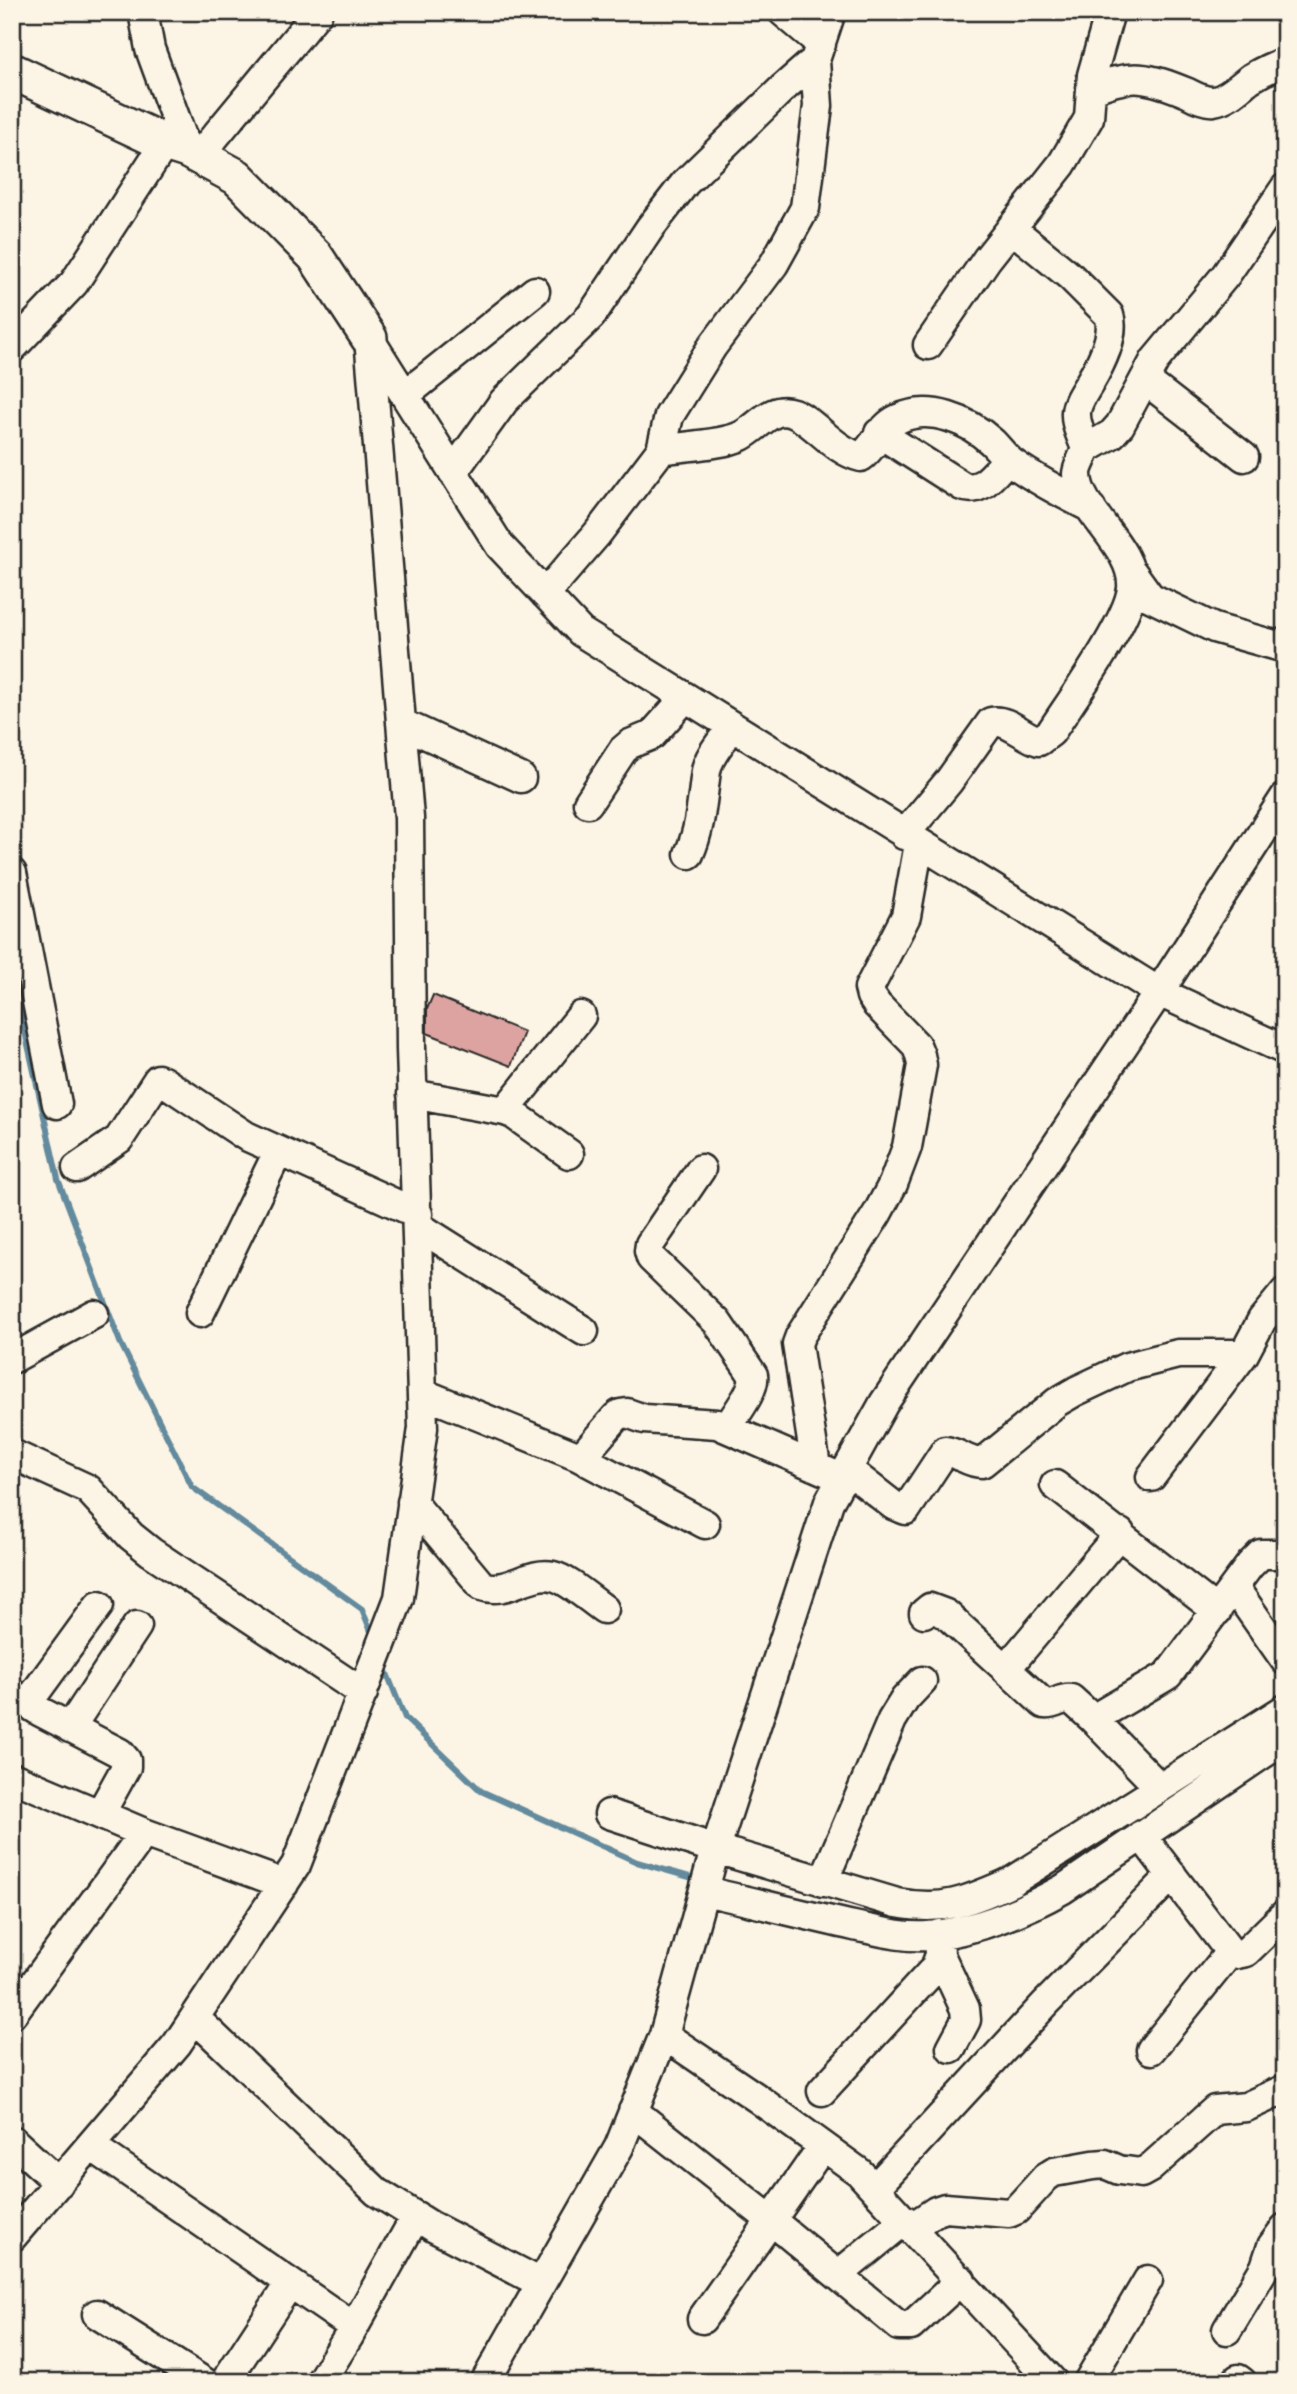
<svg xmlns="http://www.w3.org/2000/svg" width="1297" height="2394" viewBox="0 0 1297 2394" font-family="'Architects Daughter',sans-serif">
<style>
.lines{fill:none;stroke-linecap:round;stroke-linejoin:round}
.stream{stroke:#638a9d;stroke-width:6}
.building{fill:#dda3a0;stroke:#2b2b2b;stroke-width:2}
.minor-casing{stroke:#2b2b2b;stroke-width:33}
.major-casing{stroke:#2b2b2b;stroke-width:40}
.minor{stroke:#fcf5e5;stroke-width:28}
.major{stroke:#fcf5e5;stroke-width:35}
</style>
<rect width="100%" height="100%" fill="#fcf5e5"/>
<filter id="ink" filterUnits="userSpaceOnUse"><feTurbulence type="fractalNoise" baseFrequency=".0143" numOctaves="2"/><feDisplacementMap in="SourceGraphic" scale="14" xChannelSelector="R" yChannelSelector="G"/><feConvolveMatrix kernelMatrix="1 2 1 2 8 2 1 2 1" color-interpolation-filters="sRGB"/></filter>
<g filter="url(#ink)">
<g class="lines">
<path class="stream" d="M 12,973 L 58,1179 L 120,1342 L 192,1487 L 362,1609 L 374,1639
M 384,1666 L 405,1718 L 481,1791 L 637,1862 L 700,1880
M 919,1924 L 942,1919"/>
</g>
<path class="building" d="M 433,995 L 524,1032 L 511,1066 L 427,1033 L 427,1009 Z"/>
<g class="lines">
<g class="minor-casing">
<path id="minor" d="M 143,12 L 150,49 L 187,150
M 783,12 L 821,44
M 1091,90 C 1131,72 1149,77 1188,93 C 1196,97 1205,102 1214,101 C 1228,99 1240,86 1251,78 C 1261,72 1273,66 1285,62
M 198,157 L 318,12
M 372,343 L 500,546 L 581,632 L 1159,992 L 1285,1050
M 928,345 L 987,259 L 1062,164 L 1089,118 L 1092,75 L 1110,12
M 12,348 L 74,283 L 165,143
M 1145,380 L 1244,457
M 405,395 L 535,291
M 879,433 L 962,486 C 982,494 995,472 1008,459
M 1086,449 L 1112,434 L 1120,425 L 1155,360 L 1225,276 L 1285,188
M 661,450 C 683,446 722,445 741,436 C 759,427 771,405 793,413 C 814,421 834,451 861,457 C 876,446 879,428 898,419 C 930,404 968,420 992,442 C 999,449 1004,456 1011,462 C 1037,480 1063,494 1091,508
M 453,472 L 504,401 L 591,316 L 650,228 L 685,183 L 782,89 L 815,60
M 1132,572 L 1150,597 L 1214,628 L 1278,646 L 1285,642
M 545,594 L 597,534 L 661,450 L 669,416 L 712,347 L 774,264 L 805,208 L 818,106 L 815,60 L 831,12
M 401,723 L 521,778
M 588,803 L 623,750 L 630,744 L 652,735 L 685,698
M 904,835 L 949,781 L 991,722 C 1007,718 1024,737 1039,741 L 1051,732 C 1071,701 1129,621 1132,588 C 1135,546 1077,511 1077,474 C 1077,467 1084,456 1086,449 C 1082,437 1075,425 1076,412 C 1077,401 1085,391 1090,382 C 1100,365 1116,335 1109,315 L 1071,277 L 1011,228
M 689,854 C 701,828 702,799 706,771 C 708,756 723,740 732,727
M 12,873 L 57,1104
M 412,1094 L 505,1111 L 513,1114 L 569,1154
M 505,1111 L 581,1016
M 77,1168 L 119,1139 L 158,1079 L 163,1081 L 246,1136 L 418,1214
M 701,1169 L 650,1244 L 649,1251 L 651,1258 L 717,1322 L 753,1375 C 756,1389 735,1415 727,1428
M 418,1226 L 584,1331
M 200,1313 L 278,1152
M 12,1359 L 94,1314
M 422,1393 L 577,1456 L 585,1453 L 616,1417 L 620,1414 L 627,1413 L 644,1419 L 717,1424 L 830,1473
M 12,1454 L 88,1489 L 131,1536 L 151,1552 L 363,1693
M 577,1456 L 705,1524
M 816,1467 L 797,1344 L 800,1336 L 877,1214 L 893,1184 L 907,1147 L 922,1065 L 920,1055 L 916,1045 L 877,1005 L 871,996 L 869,988 L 906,916 L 919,844
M 847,1469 L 893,1505 L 906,1510 L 945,1451 C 958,1452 968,1463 982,1463 L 1057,1402 L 1076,1391 L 1127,1367 L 1178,1354 L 1244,1354
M 1151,1477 L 1244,1354 L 1262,1320 L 1285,1292
M 1055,1485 L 1217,1611
M 412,1502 L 482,1586 C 507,1595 528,1571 553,1576 C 567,1579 591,1600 604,1609
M 1234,1587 L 1285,1660
M 924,1613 L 930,1608 L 946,1614 L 1044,1704 C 1055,1706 1061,1697 1071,1699 L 1093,1719 L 1159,1787
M 1006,1669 L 1120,1533
M 12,1694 L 39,1711 L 120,1753 L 126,1760 L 126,1767 L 100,1814
M 27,1704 L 99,1605
M 1093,1719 L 1168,1675 L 1250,1565 L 1261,1554 L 1285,1554
M 70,1728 L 137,1626
M 12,1777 L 144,1833 L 284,1884
M 609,1814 L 716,1849 L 897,1903 C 945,1912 967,1901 1011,1882 L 1285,1709
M 1141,1835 L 1228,1949 L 1227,1956 L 1151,2050
M 823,1882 L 892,1720 L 905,1699 L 922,1681
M 704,1891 C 754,1902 804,1915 854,1926 C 878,1931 904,1938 928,1936 C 976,1931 1022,1912 1063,1889 L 1285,1739
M 940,1955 L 965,2009 L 966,2020 L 951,2048
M 1227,1956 L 1246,1952 L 1285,1914
M 12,2014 L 144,1833
M 195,2018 L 377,2192 L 433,2227 L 541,2283
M 664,2035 L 757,2098 L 859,2172 L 1053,2382
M 822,2091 L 935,1968 L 940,1955 L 939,1934
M 633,2111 L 771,2220 L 899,2326 L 911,2326 L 961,2280
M 12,2140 L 59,2183
M 91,2146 L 354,2327
M 875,2188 L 1046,2003 L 1172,1875
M 912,2227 L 936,2211 L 945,2208 L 1009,2213 L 1016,2210 L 1046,2177 L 1054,2172 L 1093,2165 L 1105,2164 L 1119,2170 L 1141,2173 L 1150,2168 L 1215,2110 L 1246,2107 L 1285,2089
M 12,2237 L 177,2044 L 296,1865 L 399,1598 L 423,1428 L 411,1049 L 409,818 L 369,338
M 838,2275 L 905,2220
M 97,2314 L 204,2382
M 702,2319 L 823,2146
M 1227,2330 L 1265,2267 L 1272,2246 L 1285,2228
M 1238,2379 L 1242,2382
M 225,2382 L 290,2283
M 320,2382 L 349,2336 L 416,2216
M 485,2382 L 619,2147 L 664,2035 L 713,1857 L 829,1502 L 884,1403 L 1159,992 L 1285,797
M 1088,2382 L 1148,2280"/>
</g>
<g class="major-casing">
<path id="major" d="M 12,71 L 165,143 L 187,150 L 237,177 L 315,256 L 369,338"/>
</g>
<use href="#minor" class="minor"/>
<use href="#major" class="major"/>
</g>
</g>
<rect width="1297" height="2394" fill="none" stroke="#fcf5e5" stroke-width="42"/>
<rect x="21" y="21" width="1255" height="2352" fill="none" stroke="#2b2b2b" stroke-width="2.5" filter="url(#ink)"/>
</svg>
